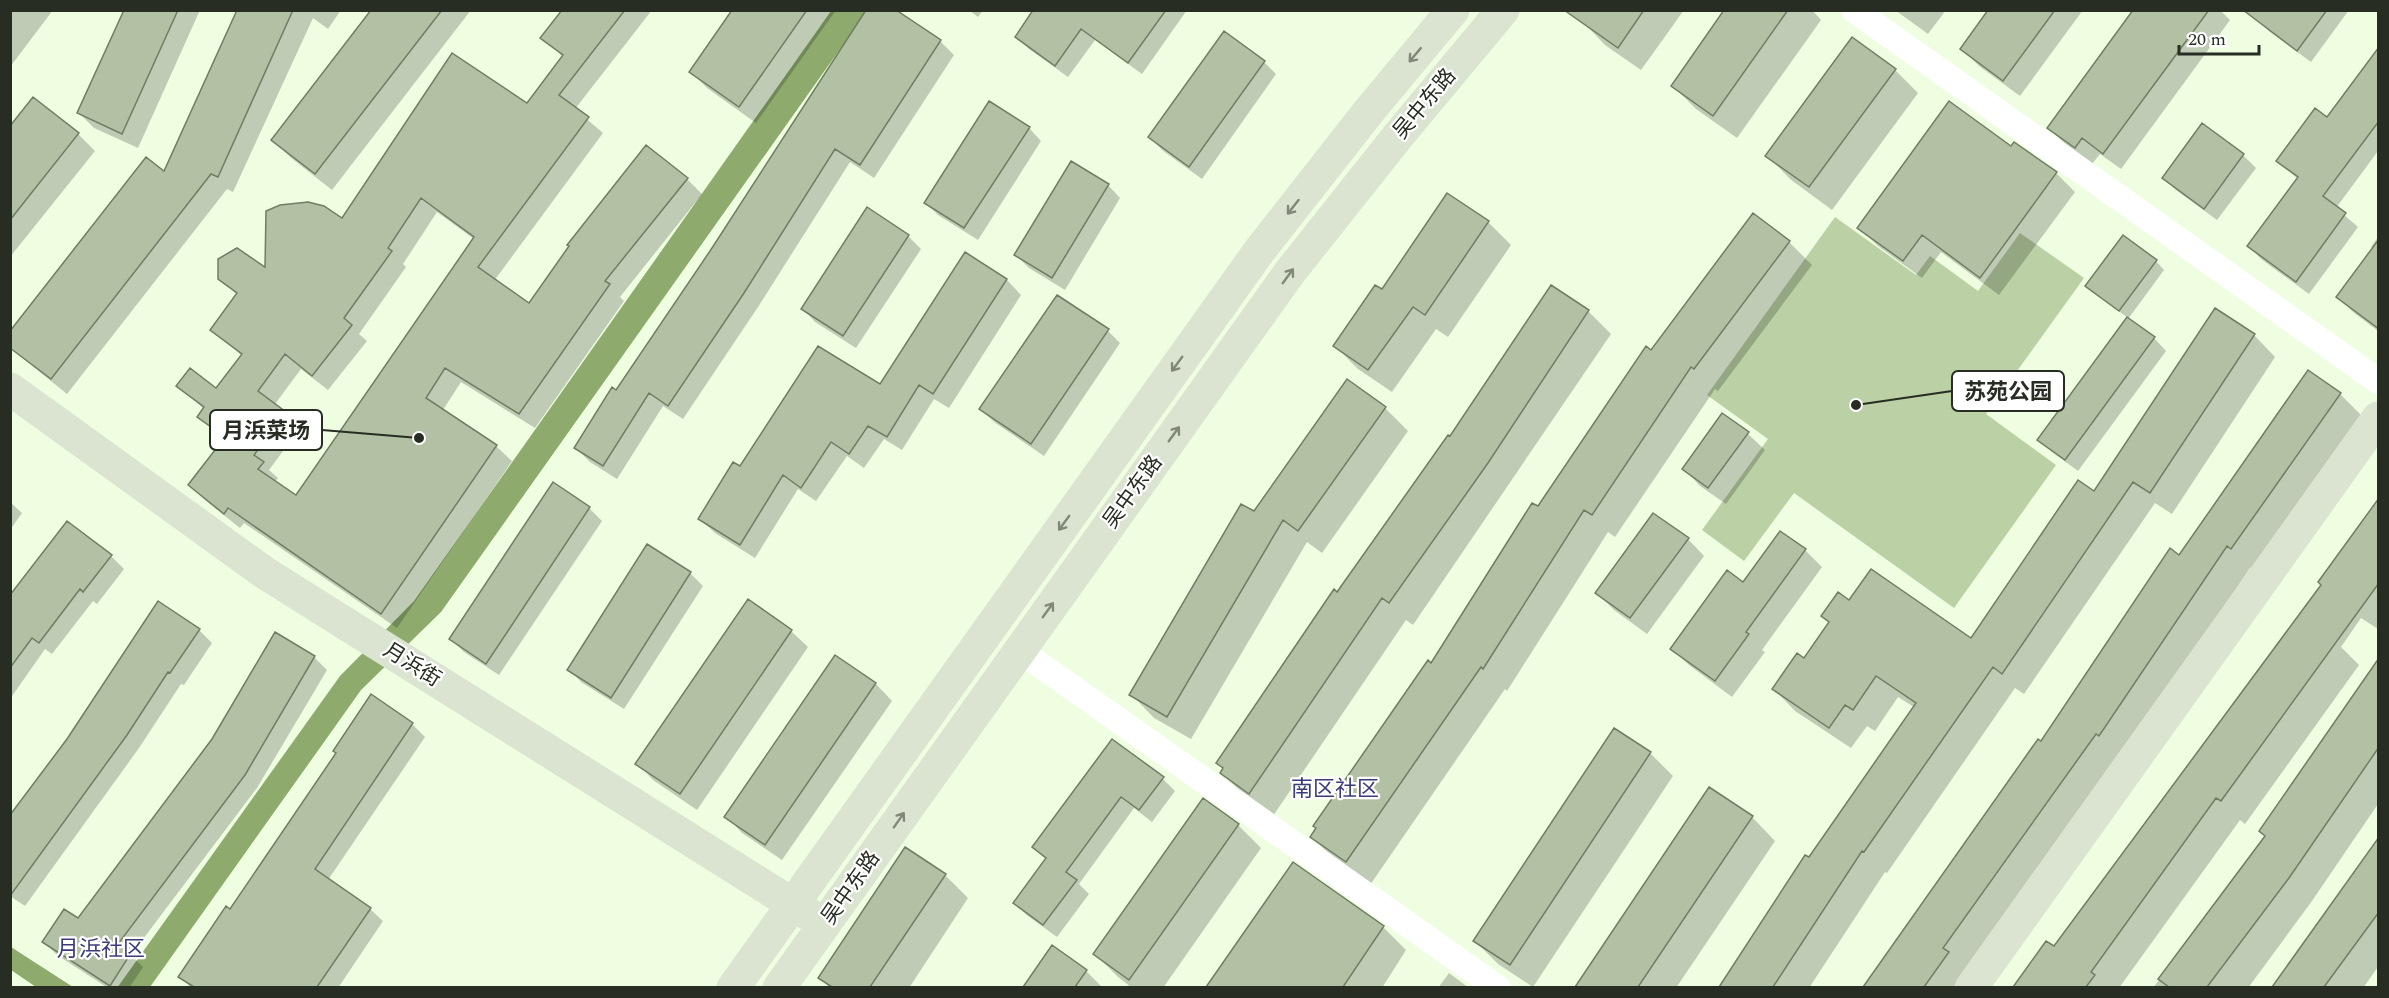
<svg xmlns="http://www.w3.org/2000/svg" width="2389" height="998" viewBox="0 0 2389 998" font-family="Spectral,'Noto Sans SC',serif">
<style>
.green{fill:#bbd0a4}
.water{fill:#8eab6d}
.shadow{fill:#0003;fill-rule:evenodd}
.building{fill:#b2c0a4;stroke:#707d63;stroke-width:1.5;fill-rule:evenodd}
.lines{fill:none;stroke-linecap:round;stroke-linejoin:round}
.street{stroke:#fff;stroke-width:26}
.secondary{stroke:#dbe3d1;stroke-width:33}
.oneway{stroke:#81887a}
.labels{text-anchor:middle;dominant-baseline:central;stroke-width:4.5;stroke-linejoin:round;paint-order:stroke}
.street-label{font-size:21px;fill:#272d22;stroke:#fff}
.neighbourhood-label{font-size:22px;fill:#3a3c78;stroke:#fff}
.leader{fill:none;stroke:#272d22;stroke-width:2}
.callout-dot{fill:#272d22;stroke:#fff;stroke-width:2}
.callout{fill:#fff;stroke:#272d22;stroke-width:2}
.callout-label{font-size:22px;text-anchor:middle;font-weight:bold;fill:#272d22}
</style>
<rect width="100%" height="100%" fill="#effee1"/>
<path class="green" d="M 1835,217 L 1916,275 L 1930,256 L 1978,291 L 2020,233 L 2084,278 L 1986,414 L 2056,465 L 1954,608 L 1794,493 L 1744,561 L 1702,530 L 1768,439 L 1707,395 Z"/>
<path class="water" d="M 831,11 L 867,11 L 441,612 L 361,690 L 150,987 L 117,988 L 340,676 L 414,601 Z
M 10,947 L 11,947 L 73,987 L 36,987 L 11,970 Z"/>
<path class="shadow" d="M 10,10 L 53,10 L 10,67 Z
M 125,10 L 200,10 L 138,148 L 94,128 L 79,113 Z
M 239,10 L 341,10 L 328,29 L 313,18 L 233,192 L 227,189 L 67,394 L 10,348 L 164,173 Z
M 378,10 L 471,10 L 332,190 L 290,157 L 273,140 Z
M 564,10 L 652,10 L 575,109 L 603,133 L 494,281 L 530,305 L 687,179 L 702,194 L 620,297 L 624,301 L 535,428 L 461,382 L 443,410 L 496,446 L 512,461 L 397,628 L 244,523 L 240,528 L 205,500 L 189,485 L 225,440 L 199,417 L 204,409 L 178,386 L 216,390 L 242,356 L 212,329 L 237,295 L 220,278 L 267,269 L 528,105 L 563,57 L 542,37 ZM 437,212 L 474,239 L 297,497 L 275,482 L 278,478 L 269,470 L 300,428 L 275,404 L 301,369 L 328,390 L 367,341 L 359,334 L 406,267 L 403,264 Z
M 734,10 L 836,10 L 756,123 L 707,88 L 691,72 Z
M 969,10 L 983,10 L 978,17 Z
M 1035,10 L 1187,10 L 1142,74 L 1095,40 L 1068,77 L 1029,49 L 1017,37 Z
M 1590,10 L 1684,10 L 1641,70 L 1605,45 L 1582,21 Z
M 1726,10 L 1812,10 L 1821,20 L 1737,138 L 1696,109 L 1673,86 Z
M 1895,10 L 1946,10 L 1928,34 Z
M 1990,10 L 2083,10 L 2020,96 L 1979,66 L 1962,49 Z
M 2135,10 L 2220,10 L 2230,20 L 2121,169 L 2100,154 L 2092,164 L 2065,144 L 2049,128 Z
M 2264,10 L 2349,10 L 2311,62 L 2270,32 L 2257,20 Z
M 940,41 L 954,55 L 874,178 L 850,162 L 758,307 L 683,419 L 663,406 L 617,479 L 590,462 L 576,448 L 617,392 L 713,249 Z
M 2378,49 L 2378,151 L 2336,208 L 2358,227 L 2309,294 L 2261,259 L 2249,246 L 2298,179 L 2278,161 L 2328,119 Z
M 1264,62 L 1276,74 L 1202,179 L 1162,150 L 1150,137 Z
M 1895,70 L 1918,93 L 1832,210 L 1790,179 L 1767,155 Z
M 34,99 L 78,134 L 95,151 L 10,257 L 10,128 Z
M 2202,125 L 2243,155 L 2256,168 L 2217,220 L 2176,190 L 2164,178 Z
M 1029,128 L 1041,141 L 978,240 L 938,215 L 926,203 Z
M 2014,144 L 2056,173 L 2075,192 L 1999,295 L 1941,252 L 1922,278 L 1878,246 L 1859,228 L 2011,148 Z
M 1108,185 L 1120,198 L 1065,290 L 1029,268 L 1016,255 Z
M 868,209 L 908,236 L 921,249 L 856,348 L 815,322 L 803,309 Z
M 1488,222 L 1511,245 L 1448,337 L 1436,329 L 1392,392 L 1358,369 L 1335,346 L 1382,291 Z
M 2378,237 L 2378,331 L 2353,312 L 2338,297 L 2373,249 L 2371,247 Z
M 1789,242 L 1812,265 L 1718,391 L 1715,389 L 1615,537 L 1608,532 L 1507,691 L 1505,689 L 1370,885 L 1335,860 L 1312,837 L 1538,508 Z
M 965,254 L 1007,280 L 1021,295 L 949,408 L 934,399 L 902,450 L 884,439 L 864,468 L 847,456 L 816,501 L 798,489 L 755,558 L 715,533 L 700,519 L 740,468 L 881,386 Z
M 2156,261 L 2164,270 L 2128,319 L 2154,338 L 2166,351 L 2078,471 L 2052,452 L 2039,440 L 2128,318 L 2096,294 Z
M 1588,311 L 1611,334 L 1413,625 L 1406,620 L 1273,816 L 1245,796 L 1222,773 L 1224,770 L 1218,763 L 1338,594 Z
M 1108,331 L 1120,343 L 1044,456 L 994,422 L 981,409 Z
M 2254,335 L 2275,357 L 2172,514 L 2155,503 L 2024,694 L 2015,688 L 1887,873 L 1885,872 L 1809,988 L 1721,988 L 1806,858 L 1809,860 L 1914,707 L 1898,697 L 1875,731 L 1867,726 L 1851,748 L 1795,711 L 1774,689 L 1804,660 L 1830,623 L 1823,616 L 1850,602 L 1971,640 L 2094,493 Z
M 2340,394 L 2363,417 L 2255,571 L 2250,568 L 2123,758 L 1963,988 L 1864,988 L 2038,741 L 2042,743 L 2180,557 Z
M 1385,408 L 1408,431 L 1322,553 L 1307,542 L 1191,739 L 1154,718 L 1131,694 L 1254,513 Z
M 1722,415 L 1748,434 L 1765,450 L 1726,504 L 1700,486 L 1684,469 Z
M 2378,500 L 2378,629 L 2361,618 L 2341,647 L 2359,665 L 2245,824 L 2240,820 L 2119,988 L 2015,988 L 2047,943 L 2055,948 L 2322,585 Z
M 10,502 L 22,513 L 10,530 Z
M 589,508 L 602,521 L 499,675 L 464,652 L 451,639 Z
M 1688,539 L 1704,556 L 1647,634 L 1614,610 L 1597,593 Z
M 1805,550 L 1822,567 L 1762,650 L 1765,652 L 1732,697 L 1689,665 L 1672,649 L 1744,584 Z
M 111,556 L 124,569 L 97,604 L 93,601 L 52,654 L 45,649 L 10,699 L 10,598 Z
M 690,573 L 703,586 L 624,709 L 581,682 L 569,669 Z
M 199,630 L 212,643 L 184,685 L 181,684 L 139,748 L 25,906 L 10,896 L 10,818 Z
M 791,631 L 808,647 L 697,810 L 653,780 L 637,763 Z
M 314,657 L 327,670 L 257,788 L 131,955 L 143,967 L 129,988 L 108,988 L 57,955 L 44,942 L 78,920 Z
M 836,657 L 876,684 L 892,701 L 782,860 L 742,833 L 726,816 Z
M 2378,671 L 2378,804 L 2312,901 L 2248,988 L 2153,988 L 2266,836 Z
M 412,724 L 425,737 L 328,880 L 370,909 L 383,921 L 338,988 L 191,988 L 180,976 L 231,911 Z
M 1112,741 L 1163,779 L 1175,791 L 1152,822 L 1134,808 L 1079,884 L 1089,894 L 1057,937 L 1028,916 L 1015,903 L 1047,860 L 1033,847 Z
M 1650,753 L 1673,776 L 1533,987 L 1498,964 L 1475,941 Z
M 1709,789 L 1752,817 L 1775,841 L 1676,988 L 1577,988 Z
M 1238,825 L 1261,848 L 1163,988 L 1132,988 L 1118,977 L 1095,954 Z
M 2378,840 L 2378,967 L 2363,988 L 2273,988 Z
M 1293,864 L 1383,927 L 1406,950 L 1382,988 L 1208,988 Z
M 945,875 L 968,898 L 909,988 L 830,988 L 820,978 Z
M 1052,947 L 1086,971 L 1103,988 L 1025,988 Z
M 1449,973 L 1469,988 L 1438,988 Z"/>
<path class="building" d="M 124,10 L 178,10 L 122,134 L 77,113 Z
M 237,10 L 293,10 L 218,177 L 211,174 L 51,379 L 10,348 L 10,331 L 146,157 L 164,171 Z
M 371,10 L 442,10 L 315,174 L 271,140 Z
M 562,10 L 625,10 L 559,95 L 589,117 L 478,267 L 529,303 L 569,246 L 567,245 L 646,145 L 688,178 L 605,281 L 610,284 L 519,414 L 445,368 L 426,398 L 497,445 L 381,614 L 228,508 L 224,514 L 188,485 L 225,437 L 197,417 L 204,407 L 176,386 L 190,368 L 216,388 L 242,354 L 210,330 L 237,293 L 218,279 L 218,259 L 237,248 L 265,267 L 266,211 L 280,205 L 308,202 L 324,206 L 342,218 L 452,53 L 527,103 L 563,55 L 540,38 ZM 421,198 L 474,237 L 296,495 L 258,469 L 264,462 L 254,455 L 286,412 L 258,391 L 285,354 L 312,376 L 352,325 L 344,318 L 392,251 L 388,248 Z
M 732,10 L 807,10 L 739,107 L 689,72 Z
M 866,10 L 896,10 L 941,40 L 860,165 L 835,149 L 744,293 L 668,406 L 649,393 L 603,466 L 574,448 L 612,387 L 616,390 L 712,248 Z
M 1033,10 L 1166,10 L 1128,63 L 1081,29 L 1055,66 L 1015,37 Z
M 1564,10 L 1644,10 L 1618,48 Z
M 1724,10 L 1788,10 L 1713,116 L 1671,86 Z
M 1988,10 L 2055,10 L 2003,81 L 1960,49 Z
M 2133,10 L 2209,10 L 2103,154 L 2082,138 L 2075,148 L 2047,128 Z
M 2243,10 L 2327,10 L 2297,51 Z
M 1224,31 L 1265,61 L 1189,167 L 1148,137 Z
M 1852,37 L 1896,69 L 1809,187 L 1765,156 Z
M 2379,47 L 2379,121 L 2323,196 L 2346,213 L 2296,282 L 2247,246 L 2298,177 L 2276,161 L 2315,108 L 2327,117 Z
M 33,97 L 79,133 L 10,220 L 10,126 Z
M 989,101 L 1030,127 L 964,228 L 924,203 Z
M 1949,101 L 2011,146 L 2014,142 L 2057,172 L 1980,278 L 1922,235 L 1903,261 L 1857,228 Z
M 2202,123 L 2244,154 L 2204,209 L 2162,178 Z
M 1071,161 L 1109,184 L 1052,278 L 1014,255 Z
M 1447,193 L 1489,221 L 1425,315 L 1413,307 L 1368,370 L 1333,346 L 1375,285 L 1382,289 Z
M 867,207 L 909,235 L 843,336 L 801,309 Z
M 1753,213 L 1790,241 L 1694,369 L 1691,367 L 1592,515 L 1584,510 L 1483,669 L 1481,667 L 1346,862 L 1310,837 L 1316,828 L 1313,826 L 1428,660 L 1431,663 L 1532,503 L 1538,506 L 1646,346 L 1651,350 Z
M 2123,235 L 2157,260 L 2119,311 L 2085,286 Z
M 2379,239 L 2379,329 L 2336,297 Z
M 965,252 L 1007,279 L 933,394 L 919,385 L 887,437 L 868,426 L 849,454 L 831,442 L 801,488 L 783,475 L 740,545 L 698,519 L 733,462 L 740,466 L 818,346 L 880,384 Z
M 1551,285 L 1589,310 L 1488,463 L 1389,603 L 1382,598 L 1249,794 L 1220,773 L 1223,768 L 1216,763 L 1334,589 L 1337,592 L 1448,435 L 1450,436 Z
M 1057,295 L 1109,329 L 1031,444 L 979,409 Z
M 2215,308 L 2255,334 L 2150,493 L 2133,482 L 2002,674 L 1993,667 L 1864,852 L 1862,851 L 1773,987 L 1719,987 L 1805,855 L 1809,857 L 1916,703 L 1876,676 L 1853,710 L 1845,705 L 1829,728 L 1772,689 L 1797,653 L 1804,658 L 1829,622 L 1821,616 L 1838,592 L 1849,600 L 1871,569 L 1971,638 L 2078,480 L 2094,491 Z
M 2127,317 L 2155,337 L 2065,460 L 2037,440 Z
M 2308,370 L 2341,393 L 2231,549 L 2227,546 L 2099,736 L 2096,734 L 1943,948 L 1949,952 L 1924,987 L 1863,987 L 2038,739 L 2041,741 L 2170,548 L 2179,555 Z
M 1347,379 L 1386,407 L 1298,531 L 1283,520 L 1167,717 L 1129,695 L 1241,504 L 1254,511 Z
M 1722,413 L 1749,432 L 1708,488 L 1682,469 Z
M 553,482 L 590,507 L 486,664 L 449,639 Z
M 2379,498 L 2379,583 L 2221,801 L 2216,798 L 2091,972 L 2095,975 L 2086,987 L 2013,987 L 2046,941 L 2054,946 L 2321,585 L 2318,582 Z
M 1653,513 L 1689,538 L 1630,618 L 1595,593 Z
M 67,521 L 112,555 L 83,592 L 80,589 L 39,643 L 32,638 L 10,668 L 10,595 Z
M 1780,531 L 1806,549 L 1746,632 L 1749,634 L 1715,681 L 1670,649 L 1727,570 L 1743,582 Z
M 647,544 L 691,572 L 611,698 L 567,670 Z
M 748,599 L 792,630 L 680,794 L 635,764 Z
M 158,601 L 200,629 L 170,673 L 168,672 L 127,735 L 10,896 L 10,815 L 67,739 Z
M 275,632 L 315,656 L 245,775 L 118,944 L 131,953 L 110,986 L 42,942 L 64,909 L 78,918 L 212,739 Z
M 835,655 L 876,683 L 765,845 L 724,817 Z
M 2379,658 L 2379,747 L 2289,878 L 2207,987 L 2169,987 L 2158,979 L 2265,836 L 2259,831 Z
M 371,694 L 413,723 L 315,869 L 371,908 L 317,987 L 194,987 L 178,977 L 226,906 L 230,909 L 336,753 L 333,751 Z
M 1614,728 L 1651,752 L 1510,965 L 1473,941 Z
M 1112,739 L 1164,777 L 1139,810 L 1121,797 L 1066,872 L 1077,880 L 1043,925 L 1013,903 L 1046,858 L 1032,847 Z
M 1709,787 L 1753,816 L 1638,987 L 1575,987 Z
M 1203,798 L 1239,824 L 1129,980 L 1093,954 Z
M 2379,837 L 2379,912 L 2324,987 L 2272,987 Z
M 905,847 L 946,874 L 870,987 L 832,987 L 818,978 Z
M 1293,862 L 1384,926 L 1343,987 L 1206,987 Z
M 1052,945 L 1087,970 L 1075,987 L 1023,987 Z"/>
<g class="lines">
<path class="street" d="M 1854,10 L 2378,381
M 1019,650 L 1498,988"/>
<path class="secondary" d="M 10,389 L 265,573 L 810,915
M 733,988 L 1260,250 L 1369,111 L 1453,10
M 779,988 L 1290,272 L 1398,136 L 1503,10
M 1971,988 L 2378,418"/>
</g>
<defs><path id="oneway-shaft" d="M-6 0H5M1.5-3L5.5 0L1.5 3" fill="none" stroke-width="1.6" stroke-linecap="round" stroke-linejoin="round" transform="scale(1.5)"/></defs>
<g class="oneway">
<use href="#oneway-shaft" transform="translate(1415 55) rotate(130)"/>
<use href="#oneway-shaft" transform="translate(1293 207) rotate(128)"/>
<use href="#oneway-shaft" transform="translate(1288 276) rotate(-54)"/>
<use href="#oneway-shaft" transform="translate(1177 364) rotate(126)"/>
<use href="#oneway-shaft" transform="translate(1174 434) rotate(-54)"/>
<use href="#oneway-shaft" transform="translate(1064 523) rotate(126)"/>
<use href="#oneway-shaft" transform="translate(1048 610) rotate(-54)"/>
<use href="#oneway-shaft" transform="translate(899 820) rotate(-55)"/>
</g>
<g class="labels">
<g class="street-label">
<text transform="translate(1425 104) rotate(-50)">吴中东路</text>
<text transform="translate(1133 492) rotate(-54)">吴中东路</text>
<text transform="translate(412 665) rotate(32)">月浜街</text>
<text transform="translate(851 888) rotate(-55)">吴中东路</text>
</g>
<g class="neighbourhood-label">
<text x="1335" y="789">南区社区</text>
<text x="101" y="949">月浜社区</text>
</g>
</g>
<path class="leader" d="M1856 405L1952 391M419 438L322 430"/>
<g class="callout-dot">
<circle cx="1856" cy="405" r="6"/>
<circle cx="419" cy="438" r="6"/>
</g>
<g class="callout">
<rect x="1952" y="371" width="112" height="40" rx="6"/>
<rect x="210" y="410" width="112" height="40" rx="6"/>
</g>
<g class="callout-label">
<text x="2008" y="399">苏苑公园</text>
<text x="266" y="438">月浜菜场</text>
</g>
<rect width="2389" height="998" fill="none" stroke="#272d22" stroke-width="24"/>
<path d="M2179 45v9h80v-9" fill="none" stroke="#272d22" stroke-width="3"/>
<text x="2188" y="45" font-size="18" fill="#272d22" stroke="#ffffff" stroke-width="4.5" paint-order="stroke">20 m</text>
</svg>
